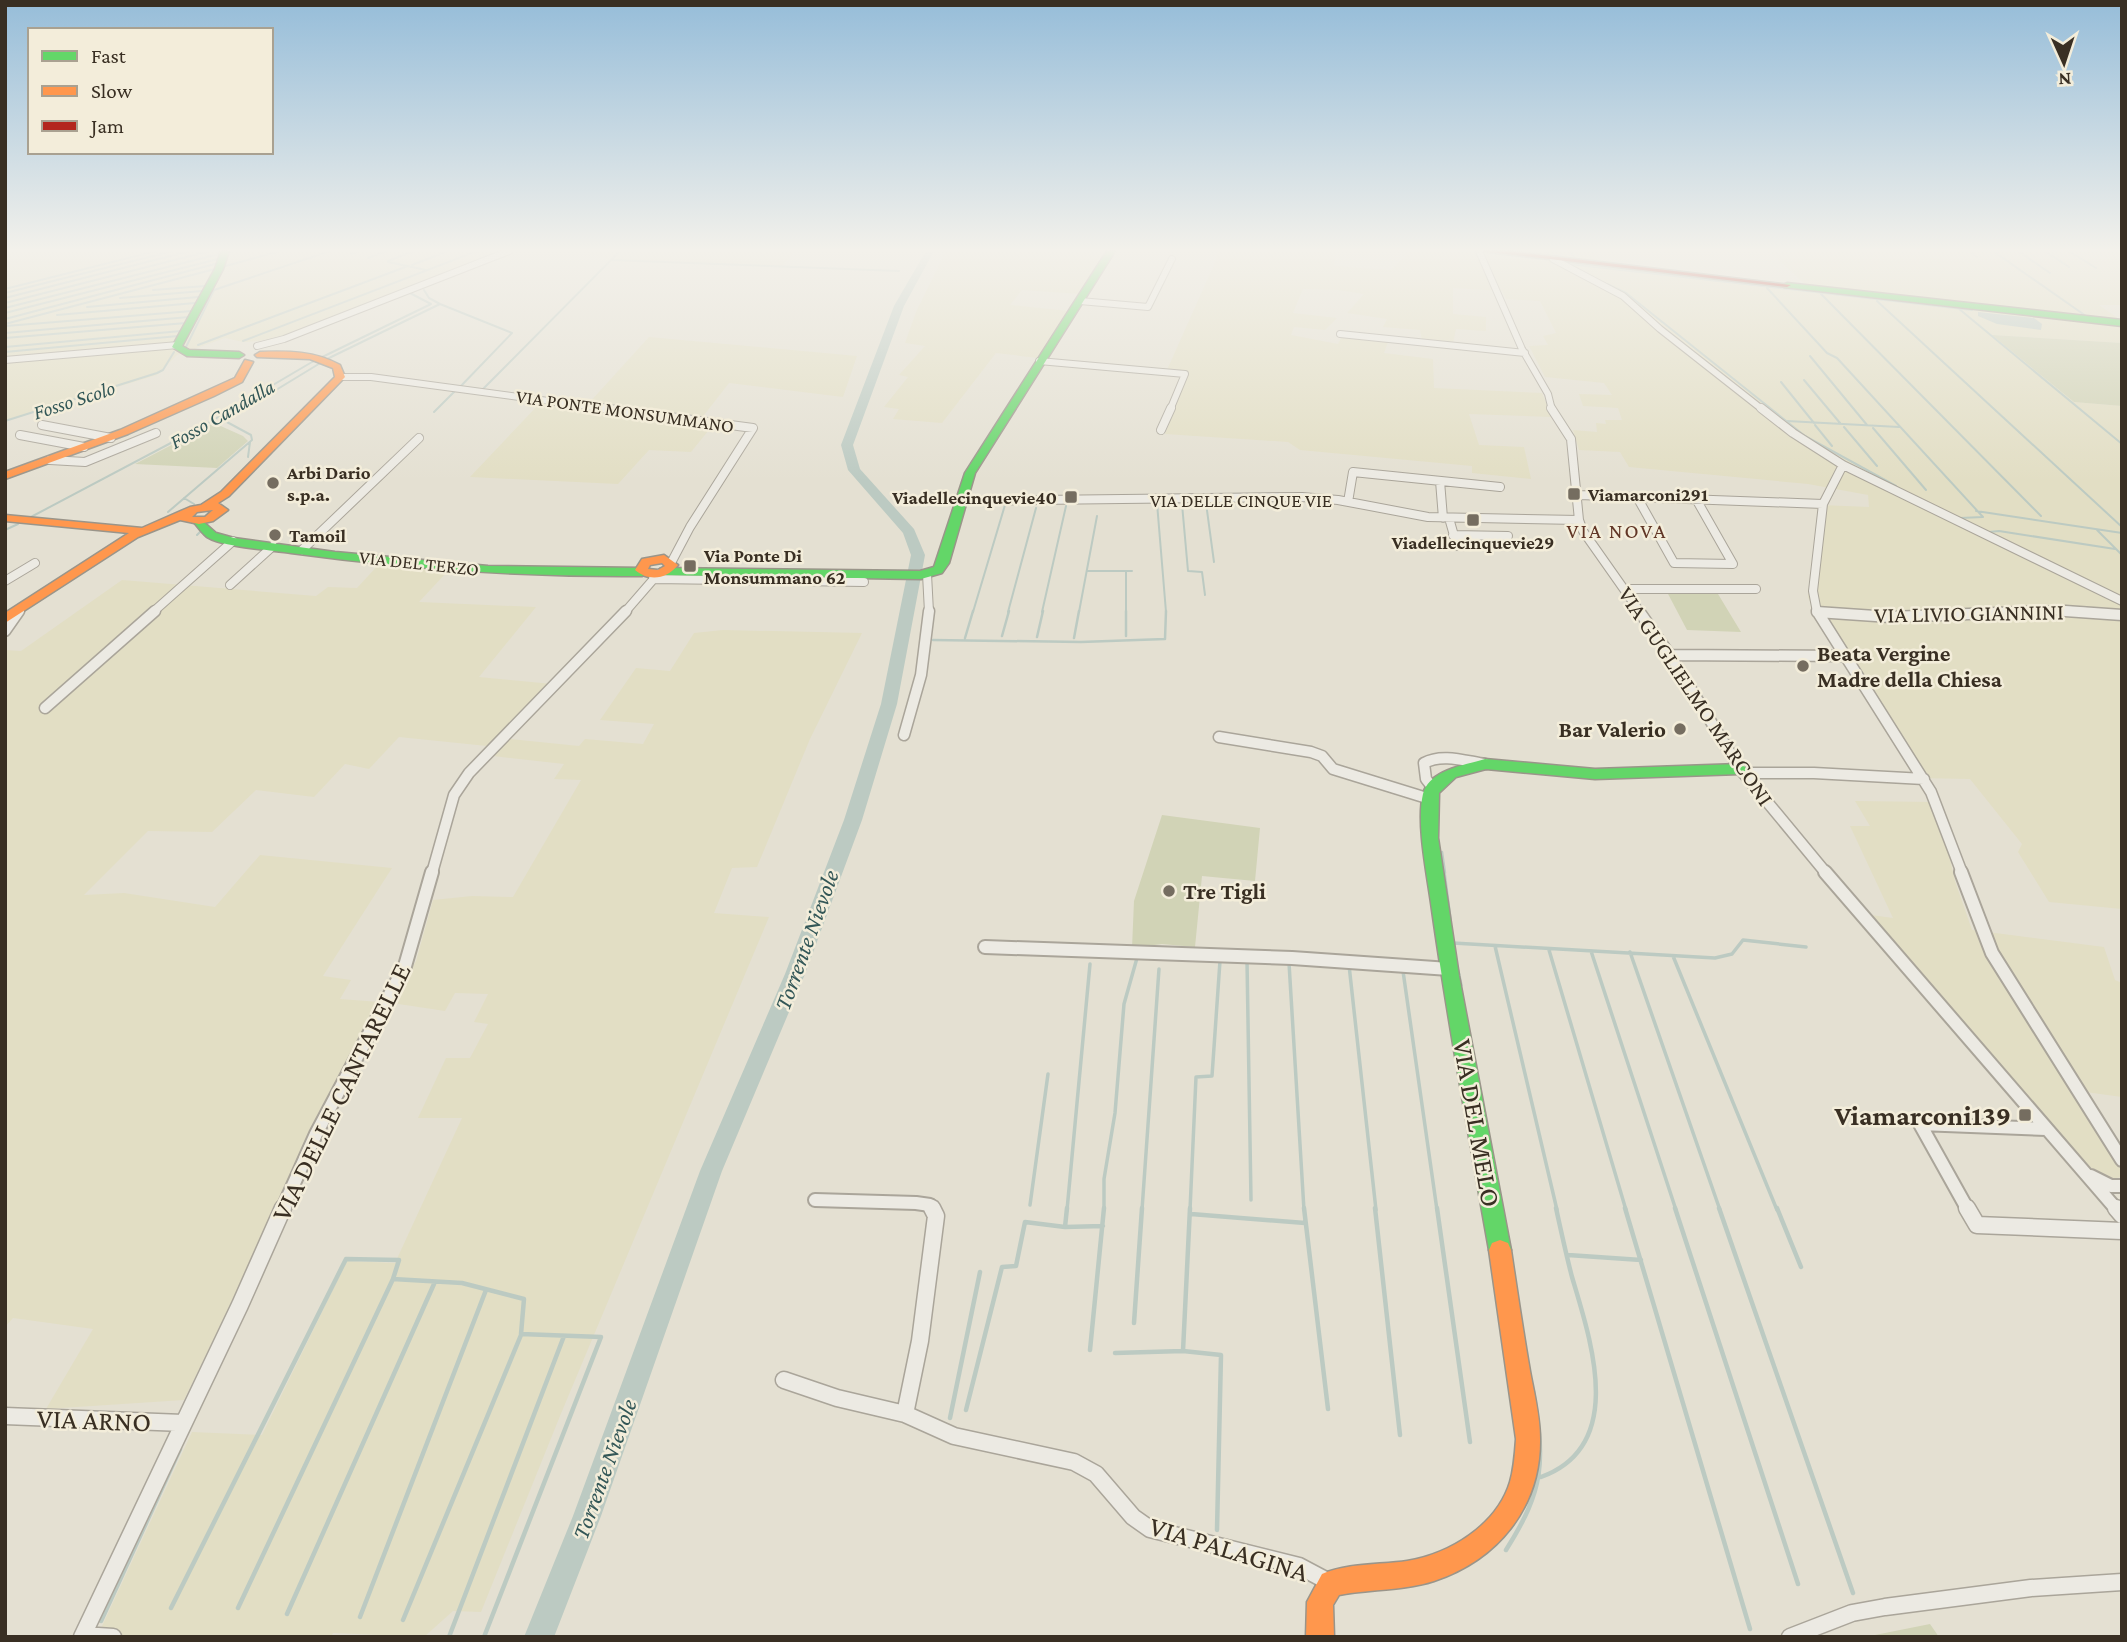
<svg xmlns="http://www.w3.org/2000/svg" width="2127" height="1642" viewBox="0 0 2127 1642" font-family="'Crimson Pro',serif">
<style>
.farmland{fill:#e2dec4}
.green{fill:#d1d3b6}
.water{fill:#bccac2}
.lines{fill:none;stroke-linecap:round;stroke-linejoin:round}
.stream-far3{stroke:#bccac2;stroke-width:2}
.stream-far2{stroke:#bccac2;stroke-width:2.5}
.stream-far1{stroke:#bccac2;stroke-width:3.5}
.stream{stroke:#bccac2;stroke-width:4.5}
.river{fill:#bccac2;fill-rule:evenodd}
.street-far4-casing{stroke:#aaa59a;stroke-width:8}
.street-far3-casing{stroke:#aaa59a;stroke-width:10}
.street-far2-casing{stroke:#aaa59a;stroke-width:13}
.street-far1-casing{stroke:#aaa59a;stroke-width:16}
.street-casing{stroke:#aaa59a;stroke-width:19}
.fast-casing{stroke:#9a958a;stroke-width:3}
.slow-casing{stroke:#9a958a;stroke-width:3}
.jam-casing{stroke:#9a958a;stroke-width:3}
.street-far4{stroke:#eceae3;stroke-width:6}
.street-far3{stroke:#eceae3;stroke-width:8}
.street-far2{stroke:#eceae3;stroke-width:10}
.street-far1{stroke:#eceae3;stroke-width:12}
.street{stroke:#eceae3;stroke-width:16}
.fast{fill:#63d668;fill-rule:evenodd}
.slow{fill:#ff974d;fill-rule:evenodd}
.jam{fill:#b3261e;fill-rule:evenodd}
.poi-dot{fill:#756d60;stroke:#f3edda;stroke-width:2.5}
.labels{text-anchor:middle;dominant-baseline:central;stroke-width:5;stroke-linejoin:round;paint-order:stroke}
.far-street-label{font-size:19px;fill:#392f23;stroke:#f3edda}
.far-poi-label{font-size:19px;font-weight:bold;fill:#392f23;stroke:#f3edda;text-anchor:start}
.far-water-label{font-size:21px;font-style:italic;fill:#335757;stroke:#f3edda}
.far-quarter-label{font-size:21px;letter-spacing:2px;fill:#613626;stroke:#f3edda}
.street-label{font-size:23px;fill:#392f23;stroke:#f3edda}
.poi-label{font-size:23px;font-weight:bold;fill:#392f23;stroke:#f3edda;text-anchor:start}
.water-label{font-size:24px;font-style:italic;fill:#335757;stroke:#f3edda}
.near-street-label{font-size:28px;fill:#392f23;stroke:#f3edda}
.near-poi-label{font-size:28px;font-weight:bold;fill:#392f23;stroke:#f3edda;text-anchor:end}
</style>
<rect width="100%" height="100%" fill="#e4e0d2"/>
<path class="farmland" d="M 5,251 L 500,251 L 293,333 L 259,341 L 243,342 L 225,338 L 177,355 L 157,375 L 5,421 Z
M 582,251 L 795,251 L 783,266 L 611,260 Z
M 946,251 L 1106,251 L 1080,294 L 1022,290 L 1010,305 L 1069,311 L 1038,358 L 996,353 L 942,423 L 893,419 L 899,409 L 884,407 L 908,377 L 899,375 L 925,346 L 905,343 L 916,312 Z
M 1220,251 L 1335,251 L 1334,266 L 1391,270 L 1405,256 L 1404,251 L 1467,251 L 2122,327 L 2122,343 L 1994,335 L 2074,402 L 2122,406 L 2122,909 L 2049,902 L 2018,852 L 2022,844 L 1970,779 L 1917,778 L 1818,619 L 1808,597 L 1821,505 L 1869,507 L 1868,495 L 1808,484 L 1629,467 L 1620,452 L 1579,450 L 1573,430 L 1597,432 L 1596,423 L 1606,424 L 1605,420 L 1622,420 L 1618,408 L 1583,406 L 1579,394 L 1612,395 L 1604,383 L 1545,377 L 1529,346 L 1548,345 L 1543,336 L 1556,333 L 1540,301 L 1506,299 L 1502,291 L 1453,288 L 1453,314 L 1486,317 L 1486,331 L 1456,329 L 1453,343 L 1422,340 L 1420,330 L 1383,327 L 1387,319 L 1347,313 L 1364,294 L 1338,290 L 1303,289 L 1293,313 L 1337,318 L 1325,330 L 1294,327 L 1291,335 L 1338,344 L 1344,333 L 1390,337 L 1384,353 L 1433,359 L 1434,388 L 1542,393 L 1552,417 L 1469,414 L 1479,445 L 1524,447 L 1531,479 L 1472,473 L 1472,466 L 1300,450 L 1288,442 L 1165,434 L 1189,372 L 1167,370 Z
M 1504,251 L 1594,251 L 1602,262 Z
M 1769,251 L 2122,251 L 2122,305 L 2099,305 L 2122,321 L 1807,286 Z
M 649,337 L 857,356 L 843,397 L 729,383 L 701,419 L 588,404 Z
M 541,402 L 713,425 L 691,452 L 649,450 L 618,484 L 470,477 Z
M 381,562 L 447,572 L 419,602 L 536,607 L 479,677 L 552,684 L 487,746 L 399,737 L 369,769 L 345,764 L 314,797 L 256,790 L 212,832 L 148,831 L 84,895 L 124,893 L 215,907 L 260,855 L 392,868 L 323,976 L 351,980 L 340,999 L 380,1002 L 354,1049 L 184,1400 L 46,1409 L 93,1329 L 13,1318 L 5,1327 L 5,650 L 21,651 L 122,580 L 316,596 L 328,587 L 357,588 Z
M 723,630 L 862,633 L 810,739 L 757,867 L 732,868 L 714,913 L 769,917 L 560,1416 L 481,1612 L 453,1611 L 424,1637 L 333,1633 L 331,1637 L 97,1637 L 192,1432 L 262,1435 L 347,1261 L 395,1263 L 462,1118 L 418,1118 L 446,1058 L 470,1058 L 488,1024 L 474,1022 L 488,994 L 455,993 L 445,1011 L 392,1003 L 416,961 L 433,900 L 472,896 L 513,897 L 581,780 L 554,779 L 564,764 L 493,756 L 510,739 L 579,746 L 585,739 L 643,744 L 654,724 L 600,720 L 636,668 L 670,671 L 694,633 Z
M 1855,801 L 1933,802 L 1941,819 L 1955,881 L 1972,930 L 2104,947 L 2115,980 L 2122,983 L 2122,1097 L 2071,1090 L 2122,1167 L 2121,1177 L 2113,1179 L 2097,1173 L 2086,1163 L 1871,915 L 1893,918 L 1850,826 L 1870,826 Z"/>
<path class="green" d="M 1992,335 L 2122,343 L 2122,406 L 2074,402 Z
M 214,423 L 243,436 L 248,441 L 217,468 L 135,464 Z
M 1667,592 L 1718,594 L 1741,632 L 1687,630 Z
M 1162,815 L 1260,828 L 1255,881 L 1202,876 L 1195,947 L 1162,944 L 1132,948 L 1134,901 Z
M 1930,1624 L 1939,1637 L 1865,1637 Z"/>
<path class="water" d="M 1978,312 L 2034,318 L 2042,324 L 2041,330 L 1997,324 L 1978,316 Z"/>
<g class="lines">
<path class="stream-far3" d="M 1546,251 L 1548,254
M 1570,251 L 1574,257
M 1969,251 L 1977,257
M 1993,251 L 2086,316
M 2018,251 L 2050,273
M 2045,251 L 2069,267
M 2069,251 L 2096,268
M 1490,253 L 1542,259
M 351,254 L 358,251
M 368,258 L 386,251
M 611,260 L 899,271
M 388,261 L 414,251
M 388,262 L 426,270
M 1569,264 L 1972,310
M 412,265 L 448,251
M 222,267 L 280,251
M 1607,284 L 1626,293 L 1805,436 L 1896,486
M 1767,288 L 1827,353 L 1837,358 L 1983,517 L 1960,518
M 5,289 L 156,251
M 153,290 L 205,286
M 424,290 L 429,298 L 440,304 L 512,333 L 459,388
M 5,293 L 173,251
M 1821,294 L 2041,516
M 5,298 L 190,251
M 120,298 L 202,291
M 1877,301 L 2122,527
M 5,303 L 210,251
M 87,307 L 198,297
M 5,308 L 219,254
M 1958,308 L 2122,444
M 5,313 L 218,259
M 57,315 L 195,303
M 5,319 L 215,264
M 5,324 L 215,269
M 6,326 L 192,311
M 5,333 L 189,317
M 5,338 L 186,323
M 243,341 L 477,251
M 198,345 L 408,266
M 5,347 L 181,331
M 185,349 L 214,290 L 330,251
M 5,352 L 178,336
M 1810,356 L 1867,425
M 327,359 L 440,304
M 1804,380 L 1840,423
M 1781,382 L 1814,423
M 482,390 L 620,251
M 434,412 L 455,391
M 5,421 L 157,373 L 163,370 L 174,352
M 1787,421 L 1899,427
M 1815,425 L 1832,446
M 1844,427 L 1877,466
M 1873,428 L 1926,490
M 248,457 L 250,442
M 184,498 L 194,504
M 1160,503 L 1157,503 L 1166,612
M 1206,503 L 1214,562
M 1182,504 L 1188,571 L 1202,572 L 1205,595
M 1976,511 L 2122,533
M 168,512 L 252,440 L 251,435 L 225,421 L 322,362
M 29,518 L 203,426 L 312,362 L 431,304 L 408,292
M 5,530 L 18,524
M 2097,530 L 2122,555
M 1989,532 L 1999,531 L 2115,549
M 197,535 L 201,531
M 1087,571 L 1132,571
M 1126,572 L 1126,612
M 973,612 L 1005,505
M 1008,612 L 1036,508
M 1042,612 L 1066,506
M 1079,612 L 1097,516"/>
<path class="stream-far2" d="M 1126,611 L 1126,636
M 1002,636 L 1009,611
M 1037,637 L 1043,611
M 965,638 L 973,611
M 1074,638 L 1079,611
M 933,640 L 1081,642 L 1165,639 L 1166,611
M 1442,852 L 1445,873"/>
<path class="stream-far1" d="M 1444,872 L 1450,919
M 1453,943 L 1715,958 L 1732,954 L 1743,940 L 1806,947
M 1495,946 L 1557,1210
M 1549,950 L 1626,1210
M 1591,951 L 1676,1210
M 1630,952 L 1720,1210
M 1673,956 L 1777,1210
M 1247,961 L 1251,1200
M 1289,963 L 1304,1210
M 1349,965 L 1376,1210
M 1403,971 L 1437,1210
M 1458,971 L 1461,985
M 1030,1205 L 1048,1074
M 1067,1210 L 1090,964
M 1104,1210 L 1104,1179 L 1115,1113 L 1124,1004 L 1137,958
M 1142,1210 L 1159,969
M 1190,1210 L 1196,1077 L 1212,1076 L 1220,961"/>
<path class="stream" d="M 1304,1208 L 1328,1409
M 1375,1208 L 1400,1435
M 1437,1208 L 1470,1442
M 1625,1208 L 1750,1629
M 1675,1208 L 1798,1584
M 1719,1208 L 1853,1593
M 1777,1208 L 1801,1267
M 1191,1214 L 1305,1223
M 1065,1227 L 1067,1208
M 1568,1255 L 1641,1260
M 1134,1323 L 1142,1208
M 1090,1350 L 1104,1208
M 1183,1351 L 1190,1208
M 1115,1353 L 1183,1351 L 1221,1355 L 1217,1530
M 966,1410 L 1002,1267 L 1016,1266 L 1025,1222 L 1065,1227 L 1103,1226
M 950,1418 L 980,1272
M 1541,1477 C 1627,1446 1591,1341 1572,1277 C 1566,1254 1561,1231 1556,1208
M 1506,1550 C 1545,1488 1545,1462 1533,1391
M 171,1608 L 346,1259 L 399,1260 L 393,1279 L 462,1283 L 524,1299 L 521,1334 L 601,1337 L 484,1637
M 238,1608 L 393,1279
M 287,1614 L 434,1284
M 360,1617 L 486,1290
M 403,1620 L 521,1335
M 101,1621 L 180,1449
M 449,1637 L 564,1336"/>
<path class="river" d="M 926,251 L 934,251 L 904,306 L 853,445 L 860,469 L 914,529 L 925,555 L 897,704 L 862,820 L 805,974 L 722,1171 L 601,1516 L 554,1637 L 524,1637 L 573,1516 L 700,1171 L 785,974 L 844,820 L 881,704 L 911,555 L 903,533 L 848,470 L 841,445 L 894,306 Z"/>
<g class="street-far4-casing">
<path id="street-far4" d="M 1479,251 L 1522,349 L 1548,394 L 1552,410
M 1553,259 L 1623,296 L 1660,329 L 1763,410
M 1080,301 L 1148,307 L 1172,259
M 1340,334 L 1525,353
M 257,346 L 284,339 L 509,251
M 5,360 L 178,345
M 1039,361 L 1185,374 L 1170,410
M 340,377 L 371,377 L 615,410"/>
</g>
<g class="street-far3-casing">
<path id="street-far3" d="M 602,408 L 753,428 L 690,527 L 671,563
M 1551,408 L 1571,439 L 1579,520 L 1583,531 L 1640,612
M 1761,408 L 1793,433 L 1843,465 L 1823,504 L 1813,591 L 1817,612
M 42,425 L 111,438
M 1161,430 L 1171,408
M 20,435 L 84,447
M 50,460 L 85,462 L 156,433
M 1843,465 L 2122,601
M 1440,481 L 1443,518
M 1579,495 L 1823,504
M 1637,497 L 1674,563 L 1733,564 L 1696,499
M 960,501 L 1302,497 L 1338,500 L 1428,517 L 1579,520
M 1348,502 L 1353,472 L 1500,487
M 1449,518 L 1457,546
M 1453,535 L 1508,536
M 302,550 L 419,438
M 927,574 L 929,612
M 653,579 L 864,582
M 5,581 L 35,563
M 230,585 L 273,546
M 1624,589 L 1756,589
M 153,612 L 233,541
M 625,612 L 658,574
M 1817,612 L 1821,612
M 2003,612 L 2058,610 L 2087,612"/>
</g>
<g class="street-far2-casing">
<path id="street-far2" d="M 1639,611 L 1670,655 L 1740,769 L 1826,873
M 1817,611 L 1931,792 L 1962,873
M 2065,611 L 2122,615
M 1817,612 L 1890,617 L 2045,611
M 5,631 L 19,611
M 1670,655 L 1844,656
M 45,708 L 155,611
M 904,735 L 921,675 L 929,611
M 1219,737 L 1311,752 L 1322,756 L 1333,769 L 1430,799
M 1744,773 L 1814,773 L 1924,779
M 1433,788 L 1426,779 L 1424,763 C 1442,753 1465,761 1485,764
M 432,873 L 454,795 L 469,773 L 626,611"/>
</g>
<g class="street-far1-casing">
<path id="street-far1" d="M 1825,872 L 2117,1210
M 1961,872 L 1992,953 L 2122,1160
M 985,947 L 1292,958 L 1449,969
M 2091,1176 L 2111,1186 L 2122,1186
M 815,1200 L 916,1203 L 930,1205 L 933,1210
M 282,1210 L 316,1134 L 405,966 L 432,872
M 1968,1210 L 1920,1124 L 2046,1129"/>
</g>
<g class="street-casing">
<path id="street" d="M 1967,1208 L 1977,1225 L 2122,1231
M 2116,1208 L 2122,1215
M 784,1380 L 837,1398 L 905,1414 L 954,1436 L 1074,1462 L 1096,1474 L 1133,1517 L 1150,1529 L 1299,1566 L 1331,1583
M 905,1414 L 920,1341 L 936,1216 L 932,1208
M 5,1416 L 183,1423
M 83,1635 L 113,1637
M 82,1637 L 240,1305 L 283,1208
M 1790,1637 L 1852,1613 L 1885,1607 L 2031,1588 L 2122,1582"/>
</g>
<g class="fast-casing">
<path id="fast" d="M 221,251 L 229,251 L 223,269 L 182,346 L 189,350 L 239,352 L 244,355 L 239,358 L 187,356 L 172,347 L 215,269 Z
M 1107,251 L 1115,251 L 975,473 L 949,563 L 942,573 L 921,579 L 660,575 L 660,569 L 664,568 L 920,571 L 934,567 L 965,473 Z
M 1787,283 L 2122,320 L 2122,326 L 1784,287 L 1783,285 Z
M 199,518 L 216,533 L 234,538 L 335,552 L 488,566 L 642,568 L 648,572 L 642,576 C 524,577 408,569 291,553 C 272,550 222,547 207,537 C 202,533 197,526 193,521 Z
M 1485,759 L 1595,769 L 1740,764 L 1748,769 L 1740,774 L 1595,779 L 1486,769 L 1456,777 L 1439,793 L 1438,838 L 1459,976 L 1511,1250 L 1508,1257 L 1500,1260 L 1492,1257 L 1489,1250 C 1469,1137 1448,1024 1432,910 C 1428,879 1416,824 1423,794 C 1429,770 1465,765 1485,759 Z"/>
</g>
<g class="slow-casing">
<path id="slow" d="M 260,352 C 288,351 315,351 340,365 L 345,377 L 229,496 L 218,503 L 228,510 L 213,521 L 199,524 L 180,520 L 138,537 L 5,623 L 5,613 L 129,533 L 5,521 L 5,515 L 142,528 L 190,507 L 201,505 L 221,492 L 335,377 L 333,368 L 310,359 L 257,357 L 255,355 ZM 213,510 L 205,517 L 192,517 L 197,512 Z
M 245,360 L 253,362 L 242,382 L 214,396 L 128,434 L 5,479 L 5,472 L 120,430 L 235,378 Z
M 664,555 L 678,565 C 667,579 649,582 635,570 L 642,559 ZM 662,563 L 665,566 L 658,570 L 648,569 L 650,565 Z
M 1500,1240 L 1508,1243 L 1511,1250 C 1517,1290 1523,1331 1530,1371 C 1534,1393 1540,1416 1540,1439 C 1541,1508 1497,1560 1434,1581 C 1403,1591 1370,1589 1339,1595 L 1333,1605 L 1334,1637 L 1306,1637 L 1307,1602 L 1322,1574 C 1348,1563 1379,1565 1407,1561 C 1450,1554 1497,1525 1510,1482 C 1514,1468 1515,1454 1516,1439 L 1489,1250 L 1492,1243 Z"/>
</g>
<g class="jam-casing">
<path id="jam" d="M 1481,251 L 1508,251 L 1791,285 L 1787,287 Z"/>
</g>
<use href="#street-far4" class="street-far4"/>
<use href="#street-far3" class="street-far3"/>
<use href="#street-far2" class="street-far2"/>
<use href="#street-far1" class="street-far1"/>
<use href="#street" class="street"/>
<use href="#fast" class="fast"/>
<use href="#slow" class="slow"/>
<use href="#jam" class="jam"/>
</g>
<linearGradient id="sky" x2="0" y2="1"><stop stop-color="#96bdd9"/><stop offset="0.52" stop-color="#f3f1eb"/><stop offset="1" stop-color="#f3f1eb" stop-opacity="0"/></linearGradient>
<rect width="2127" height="481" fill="url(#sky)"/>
<g class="poi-dot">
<circle cx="273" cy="483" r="7"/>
<rect x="1567" y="487" width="14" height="14" rx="3.5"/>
<rect x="1064" y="490" width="14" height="14" rx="3.5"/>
<rect x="1466" y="513" width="14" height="14" rx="3.5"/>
<circle cx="275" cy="535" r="7"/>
<rect x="683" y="559" width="14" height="14" rx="3.5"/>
<circle cx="1803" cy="666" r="7"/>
<circle cx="1680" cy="729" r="7"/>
<circle cx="1169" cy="891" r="7"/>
<rect x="2018" y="1108" width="14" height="14" rx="3.5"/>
</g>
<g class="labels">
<g class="far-street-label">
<text transform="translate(625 411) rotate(8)">VIA PONTE MONSUMMANO</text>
<text x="1241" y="500">VIA DELLE CINQUE VIE</text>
<text transform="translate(419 563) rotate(6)">VIA DEL TERZO</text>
</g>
<g class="far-poi-label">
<text x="287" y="472">Arbi Dario<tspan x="287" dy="22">s.p.a.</tspan></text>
<text x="1588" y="494">Viamarconi291</text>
<text x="1057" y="497" text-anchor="end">Viadellecinquevie40</text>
<text x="289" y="535">Tamoil</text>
<text x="1473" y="542" text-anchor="middle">Viadellecinquevie29</text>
<text x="704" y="555">Via Ponte Di<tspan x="704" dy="22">Monsummano 62</tspan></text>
</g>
<g class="far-water-label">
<text transform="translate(74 400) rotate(-18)">Fosso Scolo</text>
<text transform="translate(222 414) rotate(-30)">Fosso Candalla</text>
</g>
<g class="far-quarter-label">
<text x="1617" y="531">VIA NOVA</text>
</g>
<g class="street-label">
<text transform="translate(1969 613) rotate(-1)">VIA LIVIO GIANNINI</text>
<text transform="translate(1696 696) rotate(56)">VIA GUGLIELMO MARCONI</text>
</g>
<g class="poi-label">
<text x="1817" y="653">Beata Vergine<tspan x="1817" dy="26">Madre della Chiesa</tspan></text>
<text x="1666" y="729" text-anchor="end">Bar Valerio</text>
<text x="1183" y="891">Tre Tigli</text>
</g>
<g class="water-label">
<text transform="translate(806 940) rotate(-70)">Torrente Nievole</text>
<text transform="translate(604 1469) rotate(-70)">Torrente Nievole</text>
</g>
<g class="near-street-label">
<text transform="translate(341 1092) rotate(-64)">VIA DELLE CANTARELLE</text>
<text transform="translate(1477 1123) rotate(80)">VIA DEL MELO</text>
<text transform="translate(94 1420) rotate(2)">VIA ARNO</text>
<text transform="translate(1229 1549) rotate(17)">VIA PALAGINA</text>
</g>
<g class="near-poi-label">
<text x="2011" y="1115">Viamarconi139</text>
</g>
</g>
<rect width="2127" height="1642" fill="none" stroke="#392f23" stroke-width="14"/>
<rect x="28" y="28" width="245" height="126" fill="#f3edda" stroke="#a9a191" stroke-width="2"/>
<rect x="42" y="51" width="35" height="10" fill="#63d668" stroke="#a9a191" stroke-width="2"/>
<text x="91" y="63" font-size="21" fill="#392f23">Fast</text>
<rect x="42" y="86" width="35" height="10" fill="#ff974d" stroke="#a9a191" stroke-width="2"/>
<text x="91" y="98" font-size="21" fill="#392f23">Slow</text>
<rect x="42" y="121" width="35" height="10" fill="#b3261e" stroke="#a9a191" stroke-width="2"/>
<text x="91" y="133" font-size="21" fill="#392f23">Jam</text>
<g transform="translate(2064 63) rotate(177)" stroke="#f3edda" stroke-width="5" paint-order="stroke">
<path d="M0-5L12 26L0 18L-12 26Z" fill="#392f23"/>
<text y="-10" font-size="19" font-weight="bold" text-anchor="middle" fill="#392f23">N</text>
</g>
</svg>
